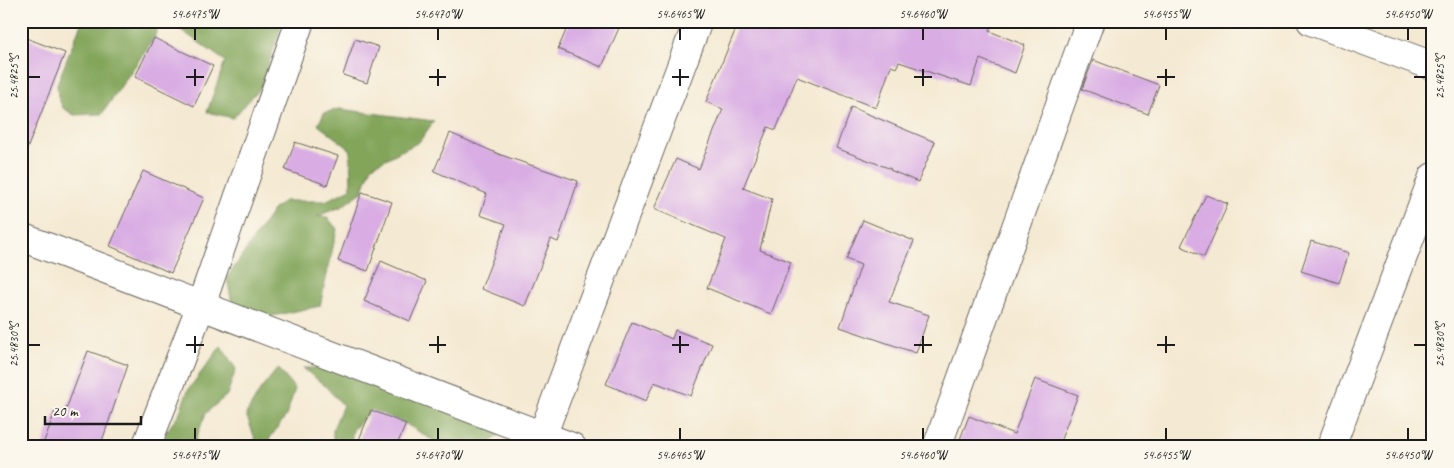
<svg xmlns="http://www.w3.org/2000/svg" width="1454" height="468" viewBox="0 0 1454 468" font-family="Caveat,sans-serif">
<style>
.forest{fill:#82a55a;stroke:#4f603b}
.building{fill:#d9ade4}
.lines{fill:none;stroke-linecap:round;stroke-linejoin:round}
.minor-casing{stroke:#68645c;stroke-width:30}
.minor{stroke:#fff;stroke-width:28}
.ticks{fill:none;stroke:#1c1c1c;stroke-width:2}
.neatline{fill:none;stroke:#1c1c1c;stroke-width:2}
.ticks-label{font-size:12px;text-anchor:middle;fill:#1c1c1c}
</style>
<rect width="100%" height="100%" fill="#fbf7ec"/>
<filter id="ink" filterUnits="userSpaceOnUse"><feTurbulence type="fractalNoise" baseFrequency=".02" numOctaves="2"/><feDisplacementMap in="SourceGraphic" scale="10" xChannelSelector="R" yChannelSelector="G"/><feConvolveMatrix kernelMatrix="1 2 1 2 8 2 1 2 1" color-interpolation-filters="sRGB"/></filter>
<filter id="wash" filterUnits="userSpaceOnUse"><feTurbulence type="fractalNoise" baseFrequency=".0096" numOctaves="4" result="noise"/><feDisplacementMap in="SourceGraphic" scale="20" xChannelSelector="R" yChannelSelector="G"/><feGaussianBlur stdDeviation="1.12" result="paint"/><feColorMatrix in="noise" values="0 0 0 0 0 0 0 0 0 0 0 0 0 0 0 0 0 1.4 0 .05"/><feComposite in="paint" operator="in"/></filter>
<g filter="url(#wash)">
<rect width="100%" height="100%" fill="#f4e9d2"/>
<path class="forest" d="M 82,21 L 278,21 L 282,23 L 261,87 L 233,118 L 207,112 L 225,61 L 171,23 L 158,26 L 154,38 L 102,114 L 74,115 L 63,108 L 58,97 L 57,84 Z
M 339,109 L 434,121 L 419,142 L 372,166 L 362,192 L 341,207 L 317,216 L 327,217 L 337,229 L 320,306 L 253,320 L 232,303 L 227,278 L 273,210 L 284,201 L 325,201 L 351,189 L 350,149 L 318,125 L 324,113 Z
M 221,346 L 236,369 L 227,395 L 206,413 L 196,438 L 196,447 L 158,447 L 162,438 L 179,414 L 188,390 Z
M 278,368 L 295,389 L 286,416 L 270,438 L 268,447 L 258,447 L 246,414 L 261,389 Z
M 303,368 L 329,368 L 377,388 L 403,392 L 478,419 L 499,435 L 485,447 L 444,447 L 406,424 L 379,416 L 371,410 L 353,430 L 350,447 L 333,447 L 333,429 L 343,405 L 324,385 Z"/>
<g id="blocks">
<path class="building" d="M 570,21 L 622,21 L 602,67 L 558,49 Z
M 739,21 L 993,21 L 989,31 L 1025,45 L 1015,73 L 980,59 L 971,86 L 899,62 L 896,68 L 891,66 L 876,108 L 797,77 L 776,130 L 768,127 L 743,188 L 772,199 L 760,250 L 791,262 L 771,314 L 707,288 L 726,239 L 654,209 L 676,159 L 699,169 L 723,109 L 706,102 Z
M 21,36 L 65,53 L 23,159 L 21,158 Z
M 154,38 L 213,66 L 194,106 L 135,77 Z
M 355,39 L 379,47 L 367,83 L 343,75 Z
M 1093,60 L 1159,85 L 1148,114 L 1082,89 Z
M 851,107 L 935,142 L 918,182 L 890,170 L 891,169 L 836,148 Z
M 450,133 L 501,155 L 578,181 L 558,242 L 551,239 L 525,306 L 481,289 L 506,224 L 480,215 L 487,194 L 434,171 Z
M 295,142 L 338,156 L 327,185 L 285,170 Z
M 143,171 L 204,198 L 171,273 L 110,246 Z
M 362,192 L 392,202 L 368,271 L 338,261 Z
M 1206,195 L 1228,204 L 1204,257 L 1181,246 Z
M 863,220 L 914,241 L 889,302 L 929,315 L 916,353 L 840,327 L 861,265 L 846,259 Z
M 1311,241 L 1349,253 L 1339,283 L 1301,271 Z
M 381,261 L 427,281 L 410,321 L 364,301 Z
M 632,322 L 672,339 L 675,330 L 712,344 L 691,396 L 654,382 L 646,401 L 606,384 Z
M 88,351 L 128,365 L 100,447 L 42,447 L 56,409 L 65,412 Z
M 1035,379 L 1078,395 L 1058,447 L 957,447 L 969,416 L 1014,434 Z
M 371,410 L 406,424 L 396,447 L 356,447 Z"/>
</g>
</g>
<g filter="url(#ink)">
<use href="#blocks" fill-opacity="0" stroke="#68645c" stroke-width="1"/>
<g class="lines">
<g class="minor-casing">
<path id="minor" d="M 1311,21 L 1433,66
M 21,237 L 572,447
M 146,447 L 201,305 L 300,21
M 538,447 L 698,21
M 937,447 L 1090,21
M 1331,447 L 1433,177"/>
</g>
<use href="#minor" class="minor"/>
</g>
</g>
<path class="ticks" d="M 195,28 L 195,40M 438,28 L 438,40M 680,28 L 680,40M 923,28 L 923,40M 1166,28 L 1166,40M 1408,28 L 1408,40M 195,69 L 195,86M 438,69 L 438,86M 680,69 L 680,86M 923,69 L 923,86M 1166,69 L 1166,86M 28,77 L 40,77M 186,77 L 204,77M 429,77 L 446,77M 672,77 L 689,77M 914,77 L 932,77M 1157,77 L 1175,77M 1414,77 L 1426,77M 195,336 L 195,353M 438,336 L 438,353M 680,336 L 680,353M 923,336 L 923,353M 1166,336 L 1166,353M 28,345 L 40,345M 186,345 L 204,345M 429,345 L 446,345M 672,345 L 689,345M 914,345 L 932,345M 1157,345 L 1175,345M 1414,345 L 1426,345M 195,428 L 195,440M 438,428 L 438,440M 680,428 L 680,440M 923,428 L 923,440M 1166,428 L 1166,440M 1408,428 L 1408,440"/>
<rect width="1454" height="468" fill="none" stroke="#fbf7ec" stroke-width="55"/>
<path d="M45 416v8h96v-8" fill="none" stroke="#1c1c1c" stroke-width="2.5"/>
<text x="52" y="416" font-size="15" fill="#1c1c1c" stroke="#fbf7ec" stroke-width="4" paint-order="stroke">20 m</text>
<rect x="28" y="28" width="1398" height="412" class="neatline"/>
<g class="ticks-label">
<text x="195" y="18">54.6475°W</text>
<text x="438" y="18">54.6470°W</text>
<text x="680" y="18">54.6465°W</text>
<text x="923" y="18">54.6460°W</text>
<text x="1166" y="18">54.6455°W</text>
<text x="1408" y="18">54.6450°W</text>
<text transform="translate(14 77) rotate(-90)" y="4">25.4825°S</text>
<text transform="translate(1440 77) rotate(-90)" y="4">25.4825°S</text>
<text transform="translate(14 345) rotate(-90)" y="4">25.4830°S</text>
<text transform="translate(1440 345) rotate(-90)" y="4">25.4830°S</text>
<text x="195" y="459">54.6475°W</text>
<text x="438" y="459">54.6470°W</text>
<text x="680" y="459">54.6465°W</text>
<text x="923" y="459">54.6460°W</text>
<text x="1166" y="459">54.6455°W</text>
<text x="1408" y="459">54.6450°W</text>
</g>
</svg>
